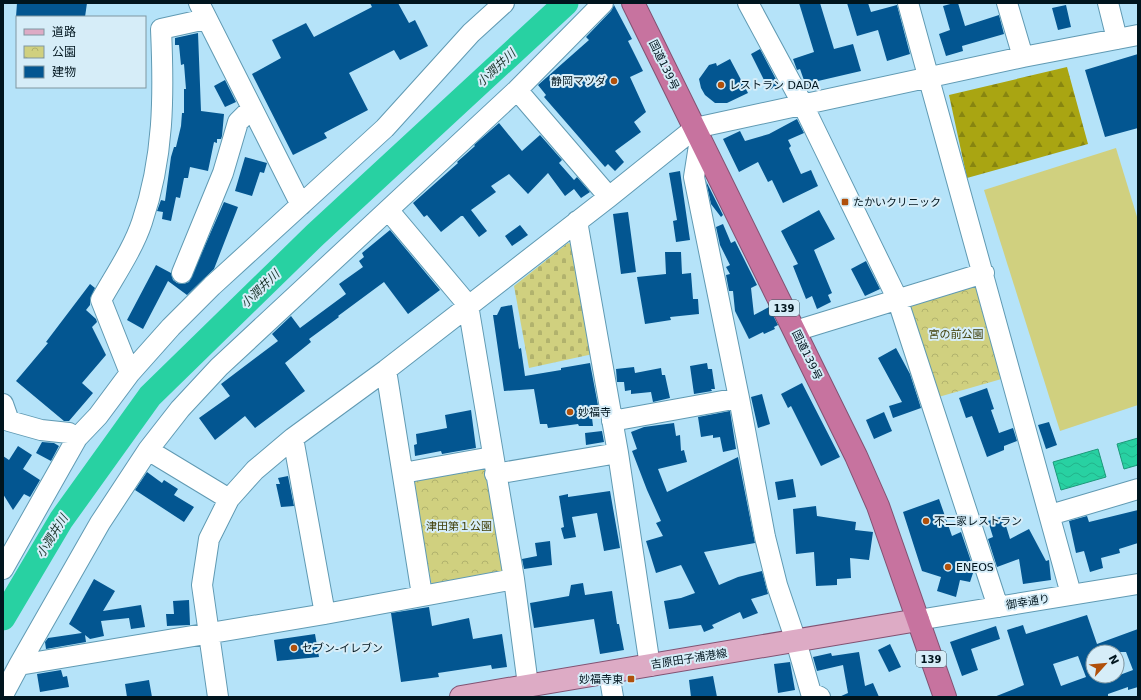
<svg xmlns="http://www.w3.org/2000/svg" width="1141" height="700" viewBox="0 0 1141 700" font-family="'DejaVu Sans','Noto Sans JP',sans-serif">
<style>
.grass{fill:#d0d07f}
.forest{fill:url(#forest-firs)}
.cemetery{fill:url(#cemetery-stones)}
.park{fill:url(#park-crowns)}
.water{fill:url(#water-waves);stroke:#1c997a}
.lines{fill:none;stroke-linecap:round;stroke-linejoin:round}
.river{stroke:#28d1a2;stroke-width:25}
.building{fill:#035691;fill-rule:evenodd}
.minor-casing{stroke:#609ab3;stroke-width:22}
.major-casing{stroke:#815272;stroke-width:24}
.highway-casing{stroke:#815272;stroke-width:24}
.minor{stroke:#fff;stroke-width:20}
.major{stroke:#ddabc5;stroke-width:22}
.highway{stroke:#c7739f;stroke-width:22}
.poi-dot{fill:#b0500b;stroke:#d6edf8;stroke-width:1.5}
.labels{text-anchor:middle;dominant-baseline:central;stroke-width:4;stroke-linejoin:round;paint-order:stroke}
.shield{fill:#d6edf8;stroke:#40565f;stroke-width:1}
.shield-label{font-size:10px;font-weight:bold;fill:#00151e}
.street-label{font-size:11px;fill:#00151e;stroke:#d6edf8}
.poi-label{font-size:11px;fill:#00151e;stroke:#d6edf8;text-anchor:start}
.park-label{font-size:11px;fill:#41400a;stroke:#d6edf8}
.water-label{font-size:12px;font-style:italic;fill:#1d352c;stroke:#d6edf8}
</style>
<defs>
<pattern id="forest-firs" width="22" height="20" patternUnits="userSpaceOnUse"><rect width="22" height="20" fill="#a9a512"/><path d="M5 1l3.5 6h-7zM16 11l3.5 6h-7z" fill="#878510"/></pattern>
<pattern id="cemetery-stones" width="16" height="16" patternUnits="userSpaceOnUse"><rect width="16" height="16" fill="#d0d07f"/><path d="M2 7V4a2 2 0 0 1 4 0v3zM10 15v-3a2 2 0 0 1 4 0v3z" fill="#b1b26d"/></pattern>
<pattern id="park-crowns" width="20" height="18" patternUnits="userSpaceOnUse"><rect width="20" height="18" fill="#d0d07f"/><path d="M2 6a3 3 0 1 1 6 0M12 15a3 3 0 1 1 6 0" fill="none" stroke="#b1b26d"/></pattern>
<pattern id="water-waves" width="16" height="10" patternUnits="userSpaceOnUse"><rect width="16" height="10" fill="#28d1a2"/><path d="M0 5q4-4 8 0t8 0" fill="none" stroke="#22b38b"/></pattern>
</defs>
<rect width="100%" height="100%" fill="#b5e3f9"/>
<path class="grass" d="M 1116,148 L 1138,220 L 1138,405 L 1060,431 L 984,190 Z"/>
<path class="forest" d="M 1067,67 L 1088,144 L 967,178 L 949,95 Z"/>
<path class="cemetery" d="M 568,243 L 577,246 L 593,354 L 529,368 L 514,286 Z"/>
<path class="park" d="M 981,278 L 1012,376 L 935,398 L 901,301 Z
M 487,465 L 506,574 L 432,587 L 412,478 Z"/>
<path class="water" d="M 1138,438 L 1138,465 L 1124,469 L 1117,444 Z
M 1098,449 L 1106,477 L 1061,490 L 1053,462 Z"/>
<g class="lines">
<path class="river" d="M 3,618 L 61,520 L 150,396 L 315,235 L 566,3"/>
</g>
<path class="building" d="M 17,3 L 87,3 L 85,17 L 16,17 Z
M 370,3 L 398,3 L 409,23 L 415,20 L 428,46 L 400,60 L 394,50 L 349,73 L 368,110 L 324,133 L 327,138 L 293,155 L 252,74 L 281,58 L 272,40 L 306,23 L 314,37 L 372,7 Z
M 799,3 L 820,3 L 834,49 L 853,44 L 861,71 L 818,81 L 818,83 L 806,86 L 800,69 L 797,70 L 793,59 L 814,52 Z
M 847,3 L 868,3 L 871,12 L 897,5 L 910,54 L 887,61 L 878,30 L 857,36 Z
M 954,3 L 958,3 L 965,26 L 999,15 L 1004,34 L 962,46 L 963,51 L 946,56 L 939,34 L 950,30 L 943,6 Z
M 614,5 L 632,39 L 628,41 L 643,71 L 630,77 L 646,112 L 634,122 L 641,132 L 615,151 L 624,162 L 615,171 L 608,164 L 605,167 L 544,97 L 546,95 L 538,85 L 589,40 L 586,37 L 611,11 Z
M 1066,5 L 1071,27 L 1058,30 L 1052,8 Z
M 198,33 L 201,111 L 224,114 L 222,136 L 221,139 L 217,139 L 217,143 L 214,142 L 208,171 L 190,167 L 188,178 L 184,178 L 180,198 L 176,197 L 171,221 L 162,219 L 163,212 L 157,211 L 161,200 L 165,201 L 171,157 L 174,147 L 176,147 L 181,126 L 182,113 L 184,113 L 184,89 L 186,89 L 184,64 L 181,65 L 179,45 L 175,45 L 175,38 Z
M 760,49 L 779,85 L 769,90 L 751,54 Z
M 1138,54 L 1138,128 L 1105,137 L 1085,70 Z
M 730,59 L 748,93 L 727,103 L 715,103 L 705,95 L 701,88 L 699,79 L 709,65 L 716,63 L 717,66 Z
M 225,80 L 236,102 L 225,107 L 214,86 Z
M 797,119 L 804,133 L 788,140 L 791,146 L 789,148 L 801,174 L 811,170 L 818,186 L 783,203 L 772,180 L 768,182 L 758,162 L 739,172 L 723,139 L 740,131 L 745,141 L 769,134 Z
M 499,123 L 522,151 L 540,135 L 562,160 L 559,163 L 574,180 L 577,177 L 590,192 L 581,198 L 574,189 L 565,196 L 548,173 L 528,194 L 509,174 L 491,186 L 496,192 L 471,210 L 487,231 L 479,237 L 463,216 L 461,216 L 441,232 L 427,215 L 424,217 L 413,203 L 458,163 L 457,162 L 475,146 L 474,145 Z
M 245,157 L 267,163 L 264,173 L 260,172 L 252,196 L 235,191 Z
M 680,171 L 690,240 L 676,242 L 673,221 L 677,220 L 669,173 Z
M 706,181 L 723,215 L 721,217 L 711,204 Z
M 224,202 L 238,207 L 214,269 L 187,295 L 168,281 L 143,329 L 127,320 L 156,265 L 171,273 L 173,280 L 177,283 L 183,284 L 189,282 Z
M 819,210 L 835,239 L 814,250 L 832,293 L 828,295 L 831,302 L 817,309 L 812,296 L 806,299 L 793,266 L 798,264 L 781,231 Z
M 628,212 L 636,272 L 621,274 L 613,214 Z
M 723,224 L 731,243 L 735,241 L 757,285 L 751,288 L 754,315 L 769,307 L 778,325 L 774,327 L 775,329 L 764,334 L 763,332 L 749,339 L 735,311 L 733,291 L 729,291 L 726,275 L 730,274 L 726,267 L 730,265 L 720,245 L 716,227 Z
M 520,225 L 528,235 L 512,246 L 505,236 Z
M 390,230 L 440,290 L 408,314 L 384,282 L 338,316 L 339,317 L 309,339 L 311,342 L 285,363 L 305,391 L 255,428 L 245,416 L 215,440 L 199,418 L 230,396 L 221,384 L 278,341 L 272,334 L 291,316 L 300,328 L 346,294 L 339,284 L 363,267 L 359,261 L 364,257 L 362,253 Z
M 665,252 L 681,252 L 682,274 L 691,273 L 693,299 L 698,299 L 699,314 L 670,317 L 671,320 L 645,324 L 637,277 L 666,274 Z
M 866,261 L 880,289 L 865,296 L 851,269 Z
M 90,284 L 95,288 L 90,299 L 90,305 L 86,310 L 96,319 L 97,322 L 92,327 L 106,355 L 82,383 L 93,393 L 69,421 L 64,421 L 16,381 L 48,343 L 46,342 Z
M 512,305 L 519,349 L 521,348 L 525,376 L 561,370 L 561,368 L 590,363 L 600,416 L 592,418 L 593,426 L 579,426 L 578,424 L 548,428 L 547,424 L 540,424 L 534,389 L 504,391 L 493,315 L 497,315 L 501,307 Z
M 896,348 L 910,374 L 921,408 L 893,418 L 889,406 L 902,402 L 878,358 Z
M 707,363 L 708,369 L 712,369 L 715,389 L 711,389 L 712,391 L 694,394 L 690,366 Z
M 634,367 L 635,373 L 661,368 L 662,375 L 665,375 L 670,398 L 653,402 L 651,392 L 631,394 L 631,390 L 625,391 L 624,382 L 617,382 L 616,369 Z
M 802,383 L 840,457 L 821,466 L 791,406 L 788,408 L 781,394 Z
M 987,388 L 994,409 L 991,410 L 999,433 L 1013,428 L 1017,441 L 1004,446 L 1004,450 L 987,457 L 972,416 L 966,418 L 959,398 Z
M 762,394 L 770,424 L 758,428 L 751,397 Z
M 471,410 L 476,448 L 442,454 L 441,451 L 415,456 L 414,445 L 417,444 L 416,434 L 447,428 L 445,415 Z
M 730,411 L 736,449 L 723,452 L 720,437 L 713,438 L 713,435 L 701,437 L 698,417 Z
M 884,412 L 892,431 L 874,439 L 866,420 Z
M 1049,422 L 1057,445 L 1046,449 L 1038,425 Z
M 674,423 L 676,436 L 680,435 L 681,451 L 684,450 L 687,462 L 658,469 L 667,492 L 738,457 L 755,543 L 704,552 L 719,585 L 738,577 L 762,571 L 768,594 L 751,599 L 758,613 L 743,619 L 740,612 L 712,625 L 714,628 L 704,632 L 701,625 L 669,629 L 664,601 L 681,598 L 695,593 L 681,565 L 656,573 L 646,541 L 663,536 L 656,523 L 661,521 L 647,490 L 632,451 L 637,449 L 631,432 L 644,427 Z
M 602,431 L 604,442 L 586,445 L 585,433 Z
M 42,442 L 54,443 L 59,446 L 51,461 L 36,453 Z
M 18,446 L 32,455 L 23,469 L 40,480 L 30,497 L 24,494 L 13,510 L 3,494 L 3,456 L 9,460 Z
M 147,472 L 162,483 L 164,480 L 178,489 L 174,495 L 194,507 L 184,522 L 135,490 Z
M 288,476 L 294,506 L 281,507 L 276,484 L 280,484 L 278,478 Z
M 793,479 L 796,497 L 778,500 L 775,482 Z
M 610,491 L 620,548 L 604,551 L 597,513 L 572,517 L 576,537 L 564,539 L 561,528 L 564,527 L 559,496 L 568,494 L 568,497 Z
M 939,499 L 952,536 L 961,532 L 974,570 L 970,582 L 960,580 L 956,597 L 937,591 L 941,577 L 922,571 L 903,512 Z
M 816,506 L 817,516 L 856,522 L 855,530 L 873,532 L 869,560 L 850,558 L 851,578 L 837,579 L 837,585 L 816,586 L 814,552 L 796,554 L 793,509 Z
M 1138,510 L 1138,543 L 1119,549 L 1120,553 L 1101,558 L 1103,568 L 1090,572 L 1084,551 L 1076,553 L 1069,521 L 1087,516 L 1089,522 Z
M 1003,516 L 1010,539 L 1029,529 L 1046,561 L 1049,560 L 1051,580 L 1023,584 L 1019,559 L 997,567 L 988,539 L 993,537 L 988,521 Z
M 550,541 L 552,565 L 524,569 L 522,559 L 537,556 L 535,543 Z
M 94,579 L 115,591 L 103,611 L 141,605 L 145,627 L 131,629 L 129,618 L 101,621 L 104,636 L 90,639 L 85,635 L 86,642 L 46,649 L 45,642 L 48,638 L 82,633 L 69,624 Z
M 583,583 L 585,595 L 612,591 L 617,624 L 619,624 L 624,650 L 600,654 L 594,619 L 534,628 L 530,603 L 569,596 L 571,585 Z
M 189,600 L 190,625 L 167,626 L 166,614 L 174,614 L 173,601 Z
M 429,607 L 432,626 L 469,618 L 473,639 L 502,634 L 507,667 L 492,669 L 491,665 L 438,673 L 439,677 L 401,682 L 391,613 Z
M 1087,615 L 1097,644 L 1138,629 L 1138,687 L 1128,690 L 1128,687 L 1108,694 L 1108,697 L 994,697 L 1024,685 L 1007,630 L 1023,625 L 1026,634 ZM 1093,652 L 1126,652 L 1133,670 L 1117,676 L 1093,676 ZM 1078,656 L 1086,677 L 1061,686 L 1053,664 Z
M 996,626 L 1000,639 L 971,649 L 978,670 L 962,676 L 950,642 Z
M 315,634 L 319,657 L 277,661 L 274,640 Z
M 890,644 L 901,667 L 889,672 L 878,650 Z
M 859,652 L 865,686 L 873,683 L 879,697 L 839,697 L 848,693 L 843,665 L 817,671 L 813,657 L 831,653 L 832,656 Z
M 790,662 L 795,690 L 778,693 L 774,664 Z
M 61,670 L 63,677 L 67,676 L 69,687 L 40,692 L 37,674 Z
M 713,676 L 717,697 L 691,697 L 689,680 Z
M 149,680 L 152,697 L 127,697 L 125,684 Z"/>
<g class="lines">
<g class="minor-casing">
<path id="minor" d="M 199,3 L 301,205
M 748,3 L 802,103 L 897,298 L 998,607
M 908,3 L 1071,594
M 1007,3 L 1023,57
M 1108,3 L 1117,39
M 517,90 L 609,197
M 700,139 L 694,177 L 739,398 L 765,537 L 777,585 L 796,641 L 811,693 L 820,697
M 389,211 L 468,305 L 514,579 L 528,685
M 577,221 L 618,453 L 650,666
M 182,273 L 223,173 L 238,122 L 251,109
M 795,331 L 984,273
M 386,370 L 422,595
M 130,373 L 101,300 C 115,275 133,249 142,222 C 164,157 164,96 161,29 L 206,19
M 3,404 L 9,421 L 41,430 L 69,433 L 77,438
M 612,421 L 739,398
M 293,438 L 325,614
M 148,450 L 229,499
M 403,473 L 492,457
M 495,474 L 618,453
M 1050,515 L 1138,489
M 3,569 L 77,438 L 98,416 L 130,373 L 171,327 L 212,286 L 385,128 L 471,33 L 504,3
M 918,620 L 1138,584
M 19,665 L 325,614 L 514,579
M 609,673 L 613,697
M 3,695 L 19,665 L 100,523 L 148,450 L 180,409 L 219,367 L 517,90 L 603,3
M 218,697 L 202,585 L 209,539 L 229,499 L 255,470 L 293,438 L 386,370 L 609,197 L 695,128 L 1023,57 L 1138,35"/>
</g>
<g class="major-casing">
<path id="major" d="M 461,697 L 918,620"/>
</g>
<g class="highway-casing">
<path id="highway" d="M 633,3 L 856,456 L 878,506 L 945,697"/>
</g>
<use href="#minor" class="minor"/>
<use href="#major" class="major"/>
<use href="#highway" class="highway"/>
</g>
<g class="poi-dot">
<circle cx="614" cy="81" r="4"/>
<circle cx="721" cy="85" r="4"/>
<rect x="841" y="198" width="8" height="8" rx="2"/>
<circle cx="570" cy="412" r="4"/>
<circle cx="926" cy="521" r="4"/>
<circle cx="948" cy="567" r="4"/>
<circle cx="294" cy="648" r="4"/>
<rect x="627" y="675" width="8" height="8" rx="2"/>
</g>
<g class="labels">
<g class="shield">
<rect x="769" y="300" width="30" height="16" rx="3"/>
<rect x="916" y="651" width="30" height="16" rx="3"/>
</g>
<g class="shield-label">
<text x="784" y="308">139</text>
<text x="931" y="659">139</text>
</g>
<g class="street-label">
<text transform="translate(664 65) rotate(64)">国道139号</text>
<text transform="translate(807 355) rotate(64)">国道139号</text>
<text transform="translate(1028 602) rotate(-9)">御幸通り</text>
<text transform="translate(689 659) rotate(-9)">吉原田子浦港線</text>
</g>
<g class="poi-label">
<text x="606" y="81" text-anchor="end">静岡マツダ</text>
<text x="729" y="85">レストラン DADA</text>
<text x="853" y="202">たかいクリニック</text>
<text x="578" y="412">妙福寺</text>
<text x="934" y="521">不二家レストラン</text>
<text x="956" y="567">ENEOS</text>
<text x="302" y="648">セブン-イレブン</text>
<text x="623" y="679" text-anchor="end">妙福寺東</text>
</g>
<g class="park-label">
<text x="956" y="334">宮の前公園</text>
<text x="459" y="526">津田第１公園</text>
</g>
<g class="water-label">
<text transform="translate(496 68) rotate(-43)">小潤井川</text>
<text transform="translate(260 289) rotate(-44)">小潤井川</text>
<text transform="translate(52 536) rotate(-58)">小潤井川</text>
</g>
</g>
<rect width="1141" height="700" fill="none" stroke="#00151e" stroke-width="8"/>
<rect x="16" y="16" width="130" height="72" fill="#d6edf8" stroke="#8097a1"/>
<rect x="24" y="29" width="20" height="6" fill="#ddabc5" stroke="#8097a1"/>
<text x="52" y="36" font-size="12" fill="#00151e">道路</text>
<rect x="24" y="46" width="20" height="12" fill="url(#park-crowns)" stroke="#8097a1"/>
<text x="52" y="56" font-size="12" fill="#00151e">公園</text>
<rect x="24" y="66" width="20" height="12" fill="#035691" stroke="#8097a1"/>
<text x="52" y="76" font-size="12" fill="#00151e">建物</text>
<g transform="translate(1105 664) rotate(63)"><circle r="19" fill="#d6edf8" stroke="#8097a1"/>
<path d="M0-3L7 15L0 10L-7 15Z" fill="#b0500b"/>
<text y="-6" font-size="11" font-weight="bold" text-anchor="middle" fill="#00151e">N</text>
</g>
</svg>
